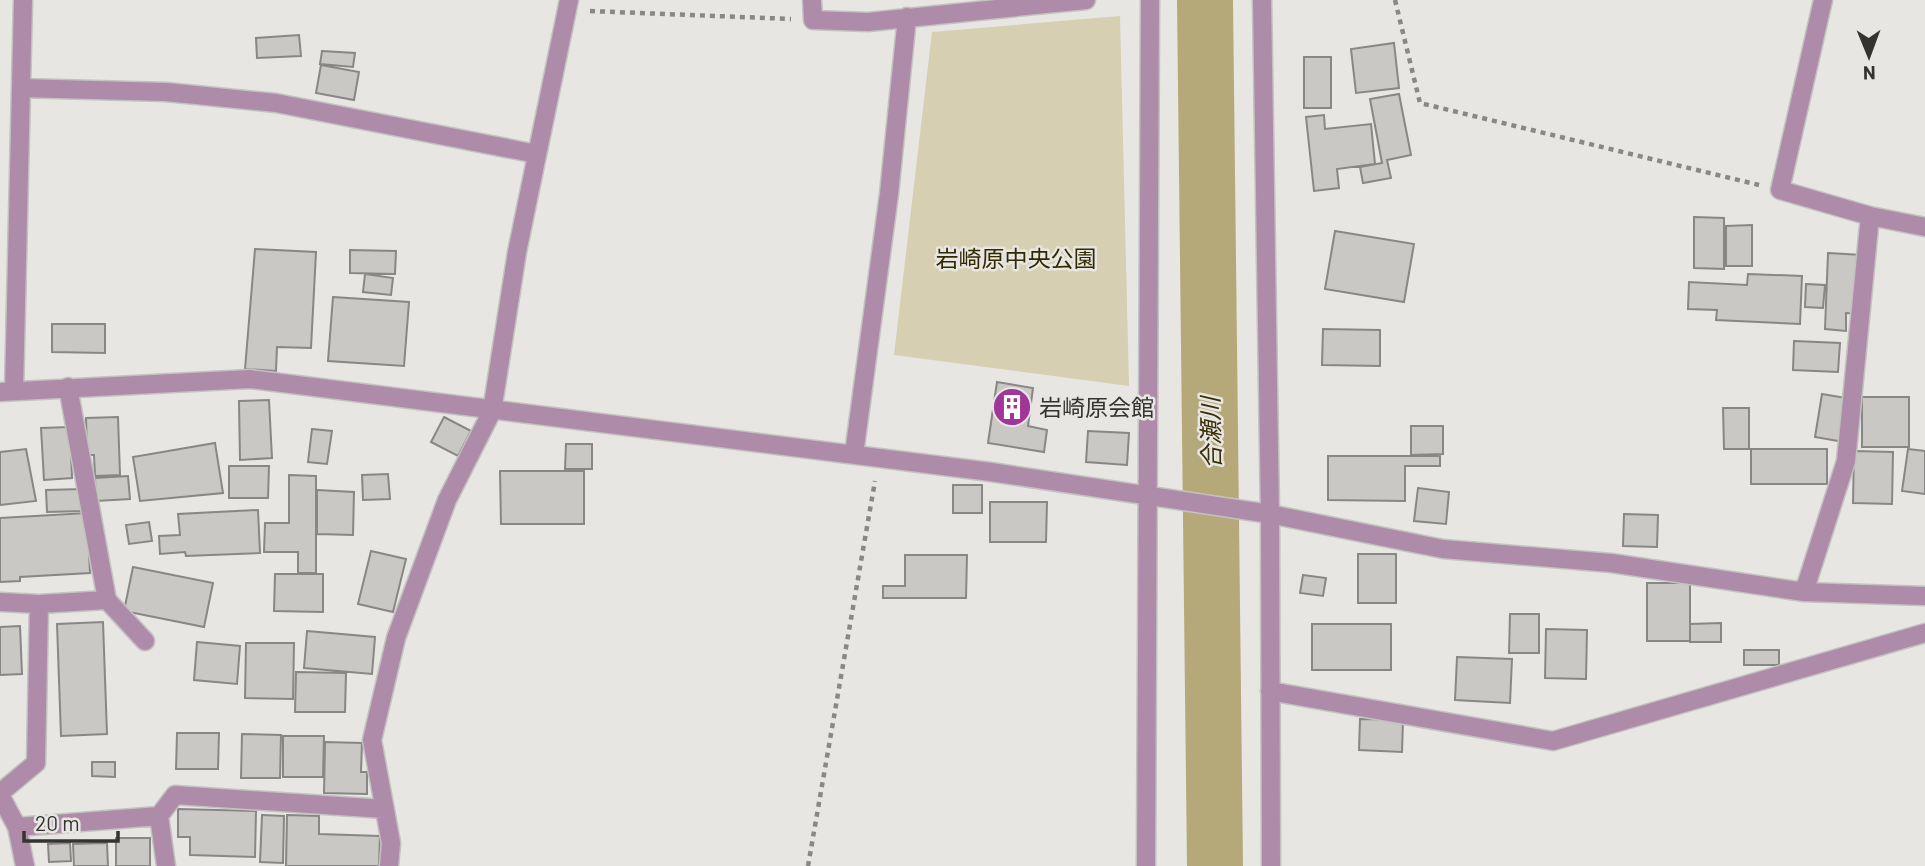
<svg xmlns="http://www.w3.org/2000/svg" width="1925" height="866" viewBox="0 0 1925 866" font-family="Barlow,'Noto Sans JP',sans-serif">
<style>
.green{fill:#d6cfb1}
.lines{fill:none;stroke-linecap:round;stroke-linejoin:round}
.river{stroke:#b5a979;stroke-width:56}
.building{fill:#c9c8c5;stroke:#888785;stroke-width:2}
.minor-casing{stroke:#c3c2c0;stroke-width:21}
.path{stroke:#898886;stroke-width:4.5;stroke-dasharray:5 5;stroke-linecap:butt}
.minor{stroke:#ae8ca9;stroke-width:18}
.labels{text-anchor:middle;dominant-baseline:central;stroke-width:5;stroke-linejoin:round;paint-order:stroke}
.park-label{font-size:23px;fill:#322900;stroke:#e7e6e3}
.poi-label{font-size:23px;fill:#343332;stroke:#e7e6e3;text-anchor:start}
.water-label{font-size:24px;font-style:italic;fill:#382f06;stroke:#e7e6e3}
</style>
<rect width="100%" height="100%" fill="#e7e6e3"/>
<path class="green" d="M 1120,16 L 1129,386 L 894,355 L 932,32 Z"/>
<g class="lines">
<path class="river" d="M 1205,0 L 1215,866"/>
</g>
<path class="building" d="M 299,35 L 301,56 L 257,58 L 256,38 Z
M 1394,43 L 1399,88 L 1356,93 L 1351,49 Z
M 322,51 L 355,53 L 353,67 L 320,64 Z
M 1304,57 L 1331,57 L 1331,108 L 1304,108 Z
M 321,65 L 359,72 L 354,100 L 316,93 Z
M 1399,94 L 1411,155 L 1387,160 L 1391,178 L 1363,183 L 1360,167 L 1382,163 L 1370,99 Z
M 1324,115 L 1325,129 L 1371,124 L 1375,164 L 1337,169 L 1339,188 L 1314,191 L 1306,117 Z
M 1694,217 L 1724,218 L 1724,269 L 1694,268 Z
M 1752,225 L 1752,266 L 1726,266 L 1726,226 Z
M 1335,231 L 1414,244 L 1404,302 L 1325,289 Z
M 255,249 L 316,252 L 311,348 L 277,347 L 276,371 L 245,369 Z
M 350,250 L 396,251 L 395,274 L 350,273 Z
M 1828,253 L 1862,255 L 1860,314 L 1846,313 L 1846,331 L 1825,329 Z
M 365,274 L 393,278 L 391,295 L 363,292 Z
M 1748,274 L 1802,276 L 1800,324 L 1716,320 L 1717,310 L 1688,309 L 1689,282 L 1747,285 Z
M 1806,284 L 1825,285 L 1823,308 L 1805,307 Z
M 333,297 L 409,302 L 404,366 L 328,361 Z
M 52,324 L 105,324 L 105,353 L 52,352 Z
M 1323,329 L 1380,330 L 1380,366 L 1322,365 Z
M 1794,341 L 1840,343 L 1838,372 L 1793,370 Z
M 997,382 L 1033,388 L 1028,426 L 1047,430 L 1044,452 L 988,443 Z
M 1822,394 L 1852,399 L 1844,442 L 1815,437 Z
M 1862,397 L 1909,397 L 1909,447 L 1862,447 Z
M 269,400 L 272,458 L 240,460 L 239,401 Z
M 1723,408 L 1749,408 L 1749,449 L 1724,449 Z
M 118,417 L 120,475 L 95,476 L 94,455 L 87,455 L 86,418 Z
M 444,417 L 471,431 L 458,456 L 431,442 Z
M 1411,426 L 1443,426 L 1443,454 L 1411,455 Z
M 70,427 L 72,478 L 44,480 L 41,428 Z
M 312,429 L 332,431 L 327,464 L 308,462 Z
M 1088,431 L 1129,433 L 1127,465 L 1086,462 Z
M 215,443 L 223,493 L 140,501 L 133,457 Z
M 566,444 L 592,444 L 592,469 L 565,469 Z
M 26,449 L 36,501 L 0,505 L 0,452 Z
M 1751,449 L 1827,449 L 1827,484 L 1751,484 Z
M 1908,449 L 1925,451 L 1925,494 L 1902,491 Z
M 1854,451 L 1893,452 L 1892,504 L 1853,503 Z
M 1328,456 L 1440,456 L 1440,466 L 1405,466 L 1405,501 L 1328,500 Z
M 229,466 L 269,466 L 268,498 L 229,498 Z
M 500,471 L 584,471 L 584,524 L 501,524 Z
M 388,474 L 390,499 L 363,500 L 362,475 Z
M 289,475 L 316,476 L 316,573 L 298,573 L 298,552 L 264,552 L 265,523 L 289,523 Z
M 128,476 L 130,499 L 96,501 L 95,478 Z
M 953,485 L 982,485 L 982,513 L 953,513 Z
M 1418,488 L 1449,492 L 1446,524 L 1414,521 Z
M 83,489 L 84,511 L 47,512 L 46,490 Z
M 317,490 L 354,492 L 353,535 L 317,534 Z
M 990,502 L 1047,502 L 1046,542 L 990,542 Z
M 258,510 L 260,553 L 186,556 L 185,552 L 160,554 L 159,536 L 180,535 L 178,514 Z
M 87,513 L 90,573 L 20,577 L 20,581 L 0,582 L 0,518 Z
M 1624,514 L 1658,515 L 1657,547 L 1623,546 Z
M 149,522 L 152,541 L 129,544 L 126,525 Z
M 371,551 L 406,559 L 393,612 L 358,604 Z
M 1358,554 L 1396,554 L 1396,603 L 1358,603 Z
M 905,555 L 967,555 L 966,598 L 883,598 L 883,586 L 905,586 Z
M 133,567 L 213,583 L 204,627 L 124,611 Z
M 275,574 L 323,574 L 323,612 L 274,611 Z
M 1303,575 L 1326,578 L 1323,596 L 1300,593 Z
M 1647,583 L 1690,583 L 1690,641 L 1647,641 Z
M 1510,614 L 1539,614 L 1539,653 L 1509,653 Z
M 103,622 L 107,734 L 61,736 L 57,624 Z
M 1721,623 L 1721,642 L 1690,642 L 1690,624 Z
M 1312,624 L 1391,624 L 1391,670 L 1312,670 Z
M 20,626 L 22,674 L 0,675 L 0,627 Z
M 1546,629 L 1587,630 L 1586,679 L 1545,678 Z
M 307,631 L 375,637 L 372,674 L 304,668 Z
M 197,642 L 240,646 L 237,684 L 194,680 Z
M 246,643 L 294,643 L 293,699 L 245,698 Z
M 1744,650 L 1779,650 L 1779,665 L 1744,665 Z
M 1457,657 L 1512,659 L 1510,703 L 1455,700 Z
M 296,672 L 346,673 L 345,712 L 295,712 Z
M 1360,719 L 1403,720 L 1402,752 L 1359,750 Z
M 177,733 L 219,733 L 218,769 L 176,769 Z
M 242,734 L 281,735 L 280,778 L 241,778 Z
M 283,736 L 324,736 L 323,777 L 283,777 Z
M 325,742 L 362,743 L 361,772 L 367,772 L 367,794 L 324,793 Z
M 92,762 L 115,762 L 115,777 L 92,776 Z
M 178,809 L 256,811 L 255,857 L 190,855 L 190,837 L 178,837 Z
M 262,815 L 284,816 L 283,863 L 260,862 Z
M 287,815 L 319,816 L 319,834 L 380,836 L 379,866 L 286,866 Z
M 116,838 L 150,838 L 150,866 L 116,866 Z
M 70,843 L 71,861 L 49,862 L 48,844 Z
M 107,843 L 108,866 L 74,866 L 73,844 Z"/>
<g class="lines">
<g class="minor-casing">
<path id="minor" d="M 812,0 L 813,20 L 868,22 L 1086,0
M 1262,0 L 1270,514 L 1271,866
M 1823,0 L 1780,190 L 1870,216 L 1925,227
M 21,88 L 166,92 L 276,103 L 537,154
M 68,387 L 107,600
M 14,391 L 23,0
M 0,392 L 250,379 L 991,472 L 1270,514 L 1443,549 L 1611,563 L 1804,592 L 1846,461 L 1870,216
M 854,454 L 889,194 L 907,17
M 1804,592 L 1925,596
M 0,602 L 39,604 L 107,600 L 145,641
M 1270,691 L 1553,741 L 1925,633
M 0,793 L 36,763 L 39,604
M 0,795 L 17,827 L 159,816 L 175,795 L 384,809
M 159,816 L 166,866
M 17,827 L 25,866
M 389,866 L 391,843 L 372,740 L 396,638 L 447,500 L 492,411 L 517,252 L 569,0
M 1146,866 L 1150,0"/>
</g>
<path class="path" d="M 1395,0 L 1420,103 L 1759,185
M 590,11 L 791,19
M 808,866 L 875,481"/>
<use href="#minor" class="minor"/>
</g>
<defs>
<g id="building-disc" transform="scale(2.0125)"><circle r="9.5" fill="#a03698" stroke="#e7e6e3"/><path d="M-4-6H4V6H1V3H-1V6H-4ZM-2.5-4.3h1.7v1.8h-1.7ZM.8-4.3h1.7v1.8H.8ZM-2.5-1h1.7V.8h-1.7ZM.8-1h1.7V.8H.8Z" fill="#fff"/></g>
</defs>
<g fill-rule="evenodd">
<use href="#building-disc" x="1012" y="407"/>
</g>
<g class="labels">
<g class="park-label">
<text x="1016" y="258">岩崎原中央公園</text>
</g>
<g class="poi-label">
<text x="1039" y="407">岩崎原会館</text>
</g>
<g class="water-label">
<text transform="translate(1210 433) rotate(-91)">合瀬川</text>
</g>
</g>
<g transform="translate(1869 56) rotate(179)" stroke="#e7e6e3" stroke-width="5" paint-order="stroke">
<path d="M0-5L12 26L0 18L-12 26Z" fill="#343332"/>
<text y="-10" font-size="19" font-weight="bold" text-anchor="middle" fill="#343332">N</text>
</g>
<path d="M24 831v10h94v-10" fill="none" stroke="#343332" stroke-width="3.5"/>
<text x="35" y="831" font-size="21" fill="#343332" stroke="#e7e6e3" stroke-width="5" paint-order="stroke">20 m</text>
</svg>
